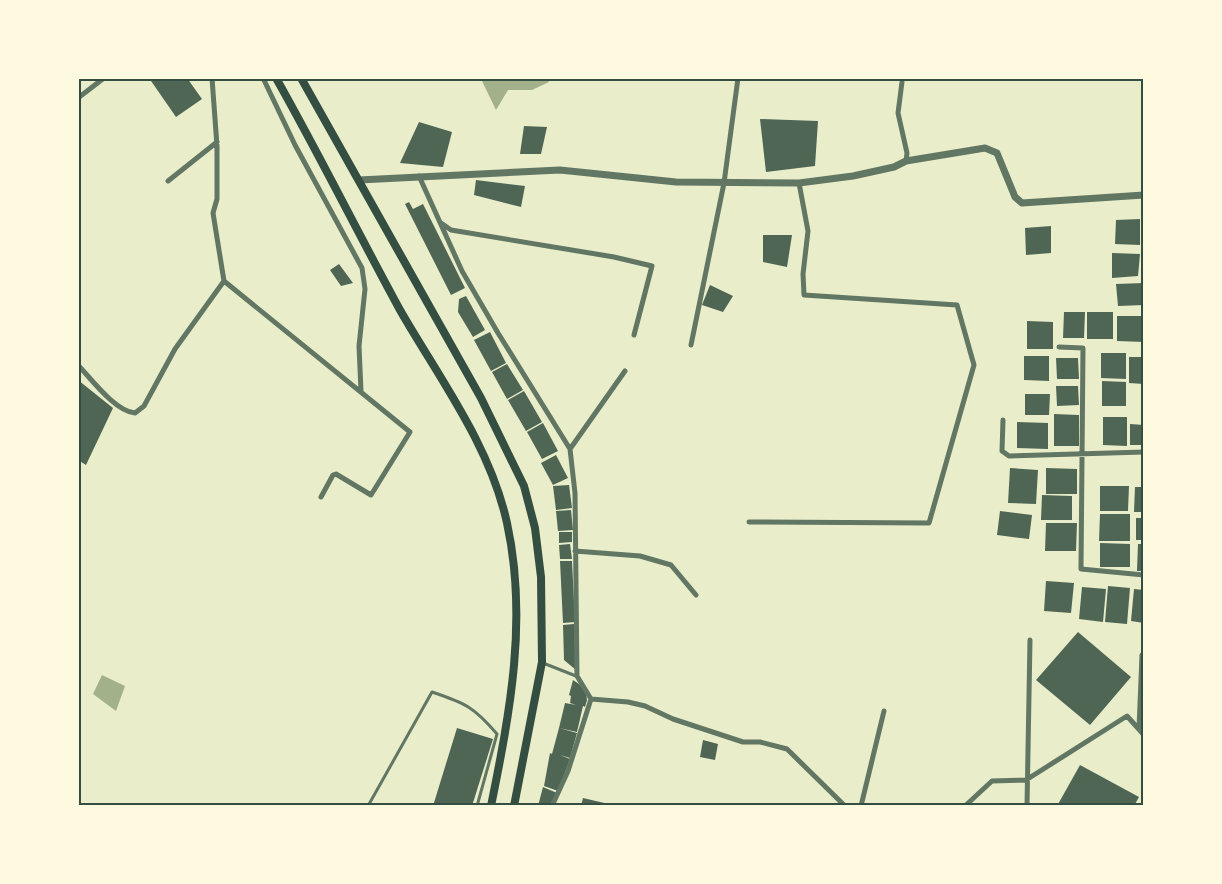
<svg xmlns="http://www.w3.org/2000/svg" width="1222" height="884" viewBox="0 0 1222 884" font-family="Signika,sans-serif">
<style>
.water{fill:#a3b18a}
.building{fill:#4f6655}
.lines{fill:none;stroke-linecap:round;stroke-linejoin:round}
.service{stroke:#617663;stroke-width:3}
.minor{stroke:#617663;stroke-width:5}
.tertiary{stroke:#617663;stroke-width:7}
.primary{stroke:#344e41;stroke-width:8}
.neatline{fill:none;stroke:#344e41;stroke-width:2}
</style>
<rect width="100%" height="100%" fill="#e9edc9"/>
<path class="water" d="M 483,78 L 549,78 L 549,82 L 532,90 L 508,90 L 496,110 L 481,79 Z
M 102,675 L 125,686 L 116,711 L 93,694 Z"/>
<path class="building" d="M 149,78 L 187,78 L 202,99 L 176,117 Z
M 760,119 L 818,121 L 815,166 L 766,172 Z
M 419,122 L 452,132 L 443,167 L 400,163 Z
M 524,126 L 547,127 L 541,154 L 520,154 Z
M 476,180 L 525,186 L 521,207 L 474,195 Z
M 409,202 L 413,209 L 423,204 L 465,288 L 451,295 L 405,204 Z
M 1140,219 L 1140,245 L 1115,244 L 1116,220 Z
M 1051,226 L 1051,253 L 1026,255 L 1025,228 Z
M 763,235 L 792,235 L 787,267 L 763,262 Z
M 1112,253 L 1140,254 L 1138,276 L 1112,278 Z
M 339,264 L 353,283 L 341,286 L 330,270 Z
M 1144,283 L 1144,305 L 1118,306 L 1116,284 Z
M 710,285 L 733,296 L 723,312 L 702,305 Z
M 466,296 L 485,330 L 473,337 L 458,312 L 459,299 Z
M 1064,312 L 1085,312 L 1084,338 L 1063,338 Z
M 1087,312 L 1113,312 L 1113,339 L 1087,339 Z
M 1117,316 L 1144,316 L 1144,342 L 1117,341 Z
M 1027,321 L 1053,322 L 1053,349 L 1027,349 Z
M 490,332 L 506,363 L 491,371 L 474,340 Z
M 1101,353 L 1126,353 L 1126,379 L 1101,378 Z
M 1024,356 L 1049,356 L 1049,381 L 1024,380 Z
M 1129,357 L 1144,357 L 1144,384 L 1129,383 Z
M 1056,358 L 1078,358 L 1079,379 L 1057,379 Z
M 507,364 L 523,390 L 507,399 L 492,372 Z
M 78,380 L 113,408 L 86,465 L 78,460 Z
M 1102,381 L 1126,382 L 1126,406 L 1102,406 Z
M 1056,386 L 1078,386 L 1079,405 L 1057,406 Z
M 524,391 L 542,422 L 526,431 L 508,400 Z
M 1025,394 L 1050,394 L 1049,415 L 1025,415 Z
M 1054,414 L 1079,415 L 1079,446 L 1054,446 Z
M 1103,417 L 1127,417 L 1127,446 L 1103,445 Z
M 1017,422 L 1048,423 L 1048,449 L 1017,448 Z
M 543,423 L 558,451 L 542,459 L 527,432 Z
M 1130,424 L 1144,425 L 1144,445 L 1130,445 Z
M 556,455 L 568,478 L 553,485 L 541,463 Z
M 1010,468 L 1038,470 L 1036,504 L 1008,503 Z
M 1046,468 L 1077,469 L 1077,494 L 1046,494 Z
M 569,485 L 572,508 L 556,510 L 553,486 Z
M 1100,486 L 1129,486 L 1128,511 L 1100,511 Z
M 1135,487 L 1144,487 L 1144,512 L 1134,512 Z
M 1042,495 L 1072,496 L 1072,520 L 1041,520 Z
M 571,510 L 573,530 L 558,531 L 556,511 Z
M 1000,511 L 1032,515 L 1029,539 L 997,535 Z
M 1100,514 L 1130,514 L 1130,541 L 1099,541 Z
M 1136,518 L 1144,518 L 1144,540 L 1136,540 Z
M 1046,523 L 1077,523 L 1076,551 L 1045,551 Z
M 559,532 L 572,532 L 572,542 L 559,543 Z
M 1100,543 L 1130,544 L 1130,567 L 1100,567 Z
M 570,544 L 572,559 L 560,559 L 559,545 Z
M 1138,544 L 1144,544 L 1144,571 L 1137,571 Z
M 560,561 L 572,561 L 575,622 L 563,623 Z
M 1046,581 L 1074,583 L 1071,613 L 1044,611 Z
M 1108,586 L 1130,588 L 1127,624 L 1105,622 Z
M 1082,587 L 1106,589 L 1103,622 L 1079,619 Z
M 1134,589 L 1144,590 L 1144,623 L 1131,621 Z
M 574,624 L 576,670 L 564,660 L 563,625 Z
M 1078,632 L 1131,677 L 1090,725 L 1036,680 Z
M 573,680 L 579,684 L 586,693 L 587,700 L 585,707 L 583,706 L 577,732 L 559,728 L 565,703 L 576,705 L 570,703 L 571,696 L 569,695 Z
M 457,728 L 493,739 L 472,806 L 433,806 Z
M 559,728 L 577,733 L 570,758 L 560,755 L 570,759 L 558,791 L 544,786 L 550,753 L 552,754 Z
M 703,740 L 718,744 L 715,760 L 700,757 Z
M 1080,765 L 1139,797 L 1134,806 L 1057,806 Z
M 543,787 L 557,793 L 551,806 L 538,806 Z
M 583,798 L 613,805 L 613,806 L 581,806 Z"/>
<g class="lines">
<path class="service" d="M 543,663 L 576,676
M 368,806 L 432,692 C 465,703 474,707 497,734 L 477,806"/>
<path class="minor" d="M 263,78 L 295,145 L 362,268 L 365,289 L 359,346 L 361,391
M 902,82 L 898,113 L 907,153 L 906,161
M 78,98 L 104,78
M 419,176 L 462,271 L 498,333 L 570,449 L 575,493 L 577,676 L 591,699 L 568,771 L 552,806
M 168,181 L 217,142
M 441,223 L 451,230 L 614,257 L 652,266 L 634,335
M 224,281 L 410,432 L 371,495 L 336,474 L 333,475 L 321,497
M 691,345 L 724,183 L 738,78
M 1059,347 L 1083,348 L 1081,569 L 1144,575
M 78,365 C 92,380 115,411 135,413 L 144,406 L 175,349 L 224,281 L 213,213 L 217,199 L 217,146 L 212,78
M 1003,420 L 1002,451 L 1009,456 L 1144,452
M 570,449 L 625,371
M 749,522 L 929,523 L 974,365 L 957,305 L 804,295 L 803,274 L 808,231 L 799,183
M 575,551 L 640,556 L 671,565 L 696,595
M 591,699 L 628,702 L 645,706 L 673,719 L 743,742 L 760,742 L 787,749 L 845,806
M 1139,729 L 1142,655
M 861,806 L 884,711
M 965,806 L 992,781 L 1026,780 L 1127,716 L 1144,735
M 1027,806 L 1030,640"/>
<path class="tertiary" d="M 359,180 L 560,170 L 676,182 L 799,183 L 853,176 L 894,167 L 906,161 L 985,148 L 997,153 L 1015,197 L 1022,203 L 1144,195"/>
<path class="primary" d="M 276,78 C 319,154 358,233 400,310 C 439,378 490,445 507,523 C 528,619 510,712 491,806
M 301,78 L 481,398 L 524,486 L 535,528 L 541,577 L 542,662 L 514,806"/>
</g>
<rect width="1222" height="884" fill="none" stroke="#fefae0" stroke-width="159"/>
<rect x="80" y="80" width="1062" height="724" class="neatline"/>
</svg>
